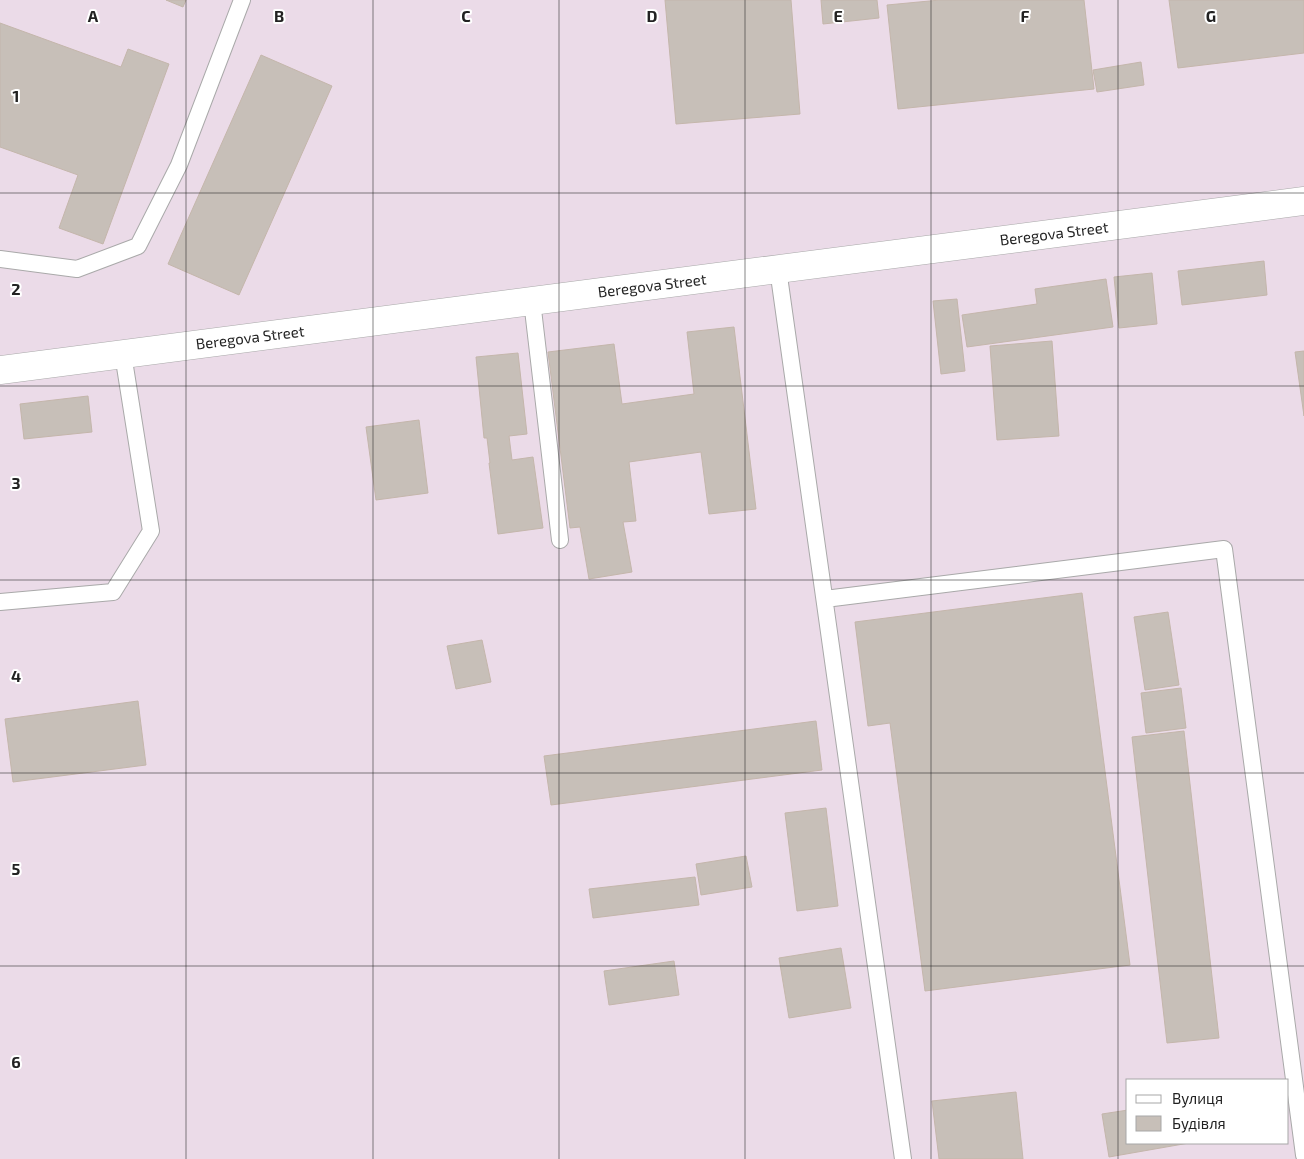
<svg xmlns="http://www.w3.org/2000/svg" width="1304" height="1159" viewBox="0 0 1304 1159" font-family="'Exo 2',sans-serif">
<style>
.industrial{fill:#ebdbe8;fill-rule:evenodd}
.building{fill:#c7bfb8;stroke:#c4b6ab}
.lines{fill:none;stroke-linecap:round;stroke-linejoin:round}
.service-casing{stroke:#a9a9a9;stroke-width:18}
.tertiary-casing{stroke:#a9a9a9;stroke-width:29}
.service{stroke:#fff;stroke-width:16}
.tertiary{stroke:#fff;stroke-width:28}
.grid{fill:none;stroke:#222;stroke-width:1;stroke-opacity:0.55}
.labels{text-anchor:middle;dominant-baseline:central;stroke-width:4;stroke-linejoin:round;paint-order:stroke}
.street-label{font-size:15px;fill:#222;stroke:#fff}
.grid-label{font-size:16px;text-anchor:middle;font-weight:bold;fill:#222;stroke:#fff;stroke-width:4;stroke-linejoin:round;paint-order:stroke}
</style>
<rect width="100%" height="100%" fill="#f2efe9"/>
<path class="industrial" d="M 0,0 L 1304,0 L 1304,1159 L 0,1159 ZM 1128,1080 L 1288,1080 L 1288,1143 L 1128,1143 Z"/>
<path class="building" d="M 166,0 L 186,0 L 183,7 Z
M 665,0 L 791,0 L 800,114 L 676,124 Z
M 821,0 L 877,0 L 879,18 L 823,24 Z
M 940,0 L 1084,0 L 1094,89 L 898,109 L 887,5 Z
M 1169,0 L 1304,0 L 1304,53 L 1178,68 Z
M 0,23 L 121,67 L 128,49 L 169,64 L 103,244 L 59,228 L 78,175 L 0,147 Z
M 261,55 L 332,86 L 239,295 L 168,264 Z
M 1141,62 L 1144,85 L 1097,92 L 1093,70 Z
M 1264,261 L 1267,295 L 1182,305 L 1178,271 Z
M 1152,273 L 1157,324 L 1119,328 L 1114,277 Z
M 1106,279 L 1113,327 L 967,347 L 962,315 L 1037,304 L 1035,289 Z
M 957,299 L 965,371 L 941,374 L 933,301 Z
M 734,327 L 756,509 L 709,514 L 701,452 L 629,462 L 636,521 L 623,522 L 632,572 L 589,579 L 580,527 L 570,528 L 548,352 L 614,344 L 622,404 L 694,394 L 687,332 Z
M 1052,341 L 1059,436 L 997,440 L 990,346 Z
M 1304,351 L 1304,416 L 1295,352 Z
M 518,353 L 527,434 L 509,436 L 512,460 L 533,457 L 543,528 L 498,534 L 489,463 L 490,463 L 487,438 L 484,438 L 476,357 Z
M 88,396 L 92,432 L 24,439 L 20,404 Z
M 419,420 L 428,493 L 376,500 L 366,427 Z
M 1082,593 L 1130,965 L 925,991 L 890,723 L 868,726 L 855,622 Z
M 1168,612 L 1179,685 L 1145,690 L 1134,617 Z
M 482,640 L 491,682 L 456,689 L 447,646 Z
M 1181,688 L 1186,728 L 1146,733 L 1141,693 Z
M 138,701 L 146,765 L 13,782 L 5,719 Z
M 816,721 L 822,770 L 551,805 L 544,756 Z
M 1184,731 L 1219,1038 L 1167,1043 L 1132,737 Z
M 826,808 L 838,906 L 797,911 L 785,813 Z
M 746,856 L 752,887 L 701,895 L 696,864 Z
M 695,877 L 699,905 L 593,918 L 589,889 Z
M 841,948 L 851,1008 L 789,1018 L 779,958 Z
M 674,961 L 679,995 L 609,1005 L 604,971 Z
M 1016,1092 L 1023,1159 L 939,1159 L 932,1101 Z
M 1128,1110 L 1128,1143 L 1189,1143 L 1109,1157 L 1102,1114 Z"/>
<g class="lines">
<g class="service-casing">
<path id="service" d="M 0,259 L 77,269 L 138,246 L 179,165 L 242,0
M 778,269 L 903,1159
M 532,301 L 560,540
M 825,599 L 1224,549 L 1304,1155
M 0,602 L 113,592 L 151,531 L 123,354"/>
</g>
<g class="tertiary-casing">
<path id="tertiary" d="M 0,370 L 1304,201"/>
</g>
<use href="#service" class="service"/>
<use href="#tertiary" class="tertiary"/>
</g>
<path class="grid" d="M 186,0 L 186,1159M 373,0 L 373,1159M 559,0 L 559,1159M 745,0 L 745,1159M 931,0 L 931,1159M 1118,0 L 1118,1159M 0,193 L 1304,193M 0,386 L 1304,386M 0,580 L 1304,580M 0,773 L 1304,773M 0,966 L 1304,966"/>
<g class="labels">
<g class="street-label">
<text transform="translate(1054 233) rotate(-7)">Beregova Street</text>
<text transform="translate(652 285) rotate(-7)">Beregova Street</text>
<text transform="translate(250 337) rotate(-7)">Beregova Street</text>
</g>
</g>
<g class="grid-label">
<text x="93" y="22">A</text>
<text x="279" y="22">B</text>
<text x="466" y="22">C</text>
<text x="652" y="22">D</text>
<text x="838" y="22">E</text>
<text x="1025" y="22">F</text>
<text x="1211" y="22">G</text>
<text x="16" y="102">1</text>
<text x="16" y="295">2</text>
<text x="16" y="489">3</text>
<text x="16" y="682">4</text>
<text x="16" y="875">5</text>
<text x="16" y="1068">6</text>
</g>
<rect x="1126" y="1079" width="162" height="65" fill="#ffffff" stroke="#a7a7a7"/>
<rect x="1136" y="1095" width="25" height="8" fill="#ffffff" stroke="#a7a7a7"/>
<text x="1172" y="1104" font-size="15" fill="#222222">Вулиця</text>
<rect x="1136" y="1116" width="25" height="15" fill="#c7bfb8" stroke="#a7a7a7"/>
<text x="1172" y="1129" font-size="15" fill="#222222">Будівля</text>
</svg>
